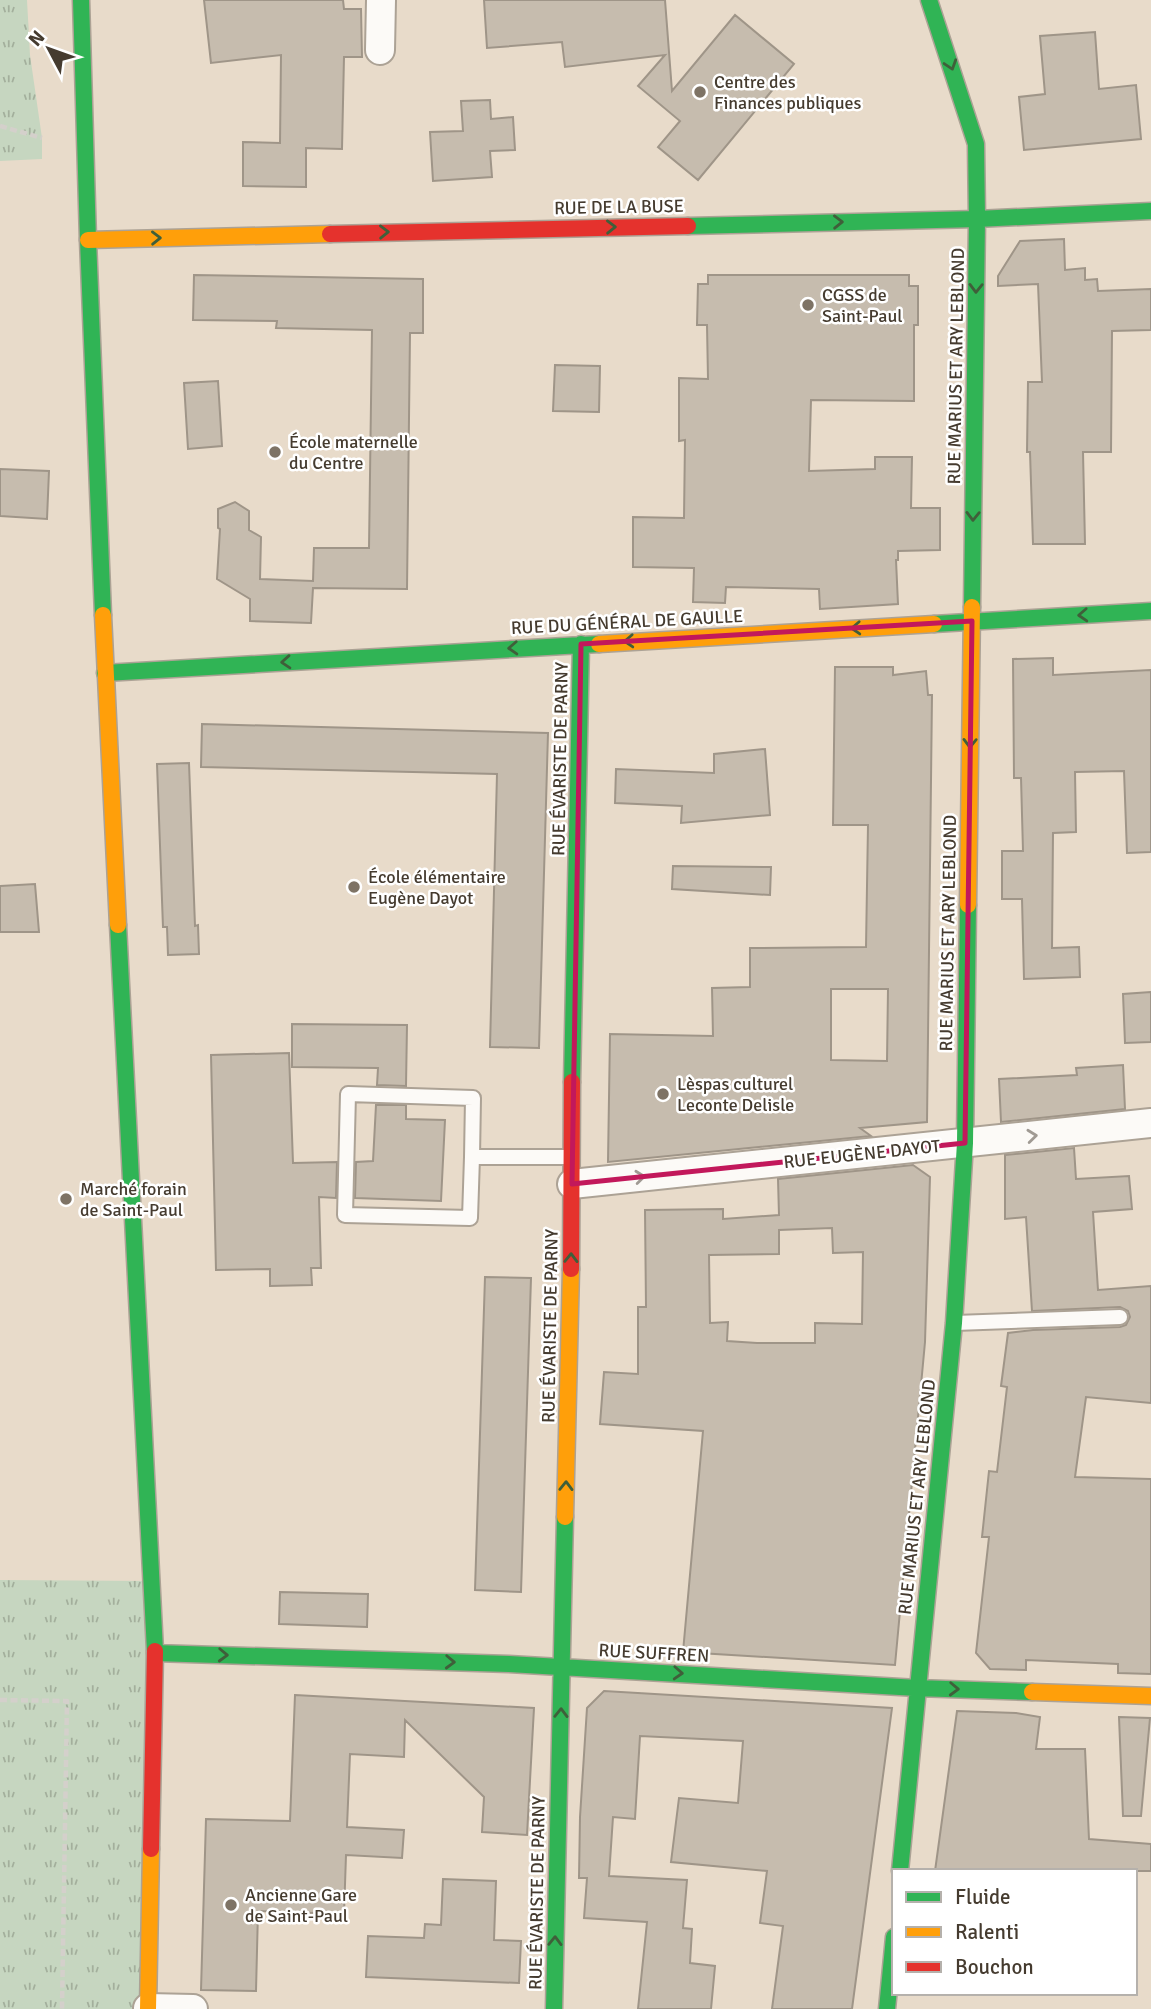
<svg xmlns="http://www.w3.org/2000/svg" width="1151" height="2009" viewBox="0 0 1151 2009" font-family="Signika,sans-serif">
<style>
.grass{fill:url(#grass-tufts)}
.building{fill:#c6bcae;stroke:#9f9588;stroke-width:2;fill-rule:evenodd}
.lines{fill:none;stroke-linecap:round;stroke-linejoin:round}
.lane-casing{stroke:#aca295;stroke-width:18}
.street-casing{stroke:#aca295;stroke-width:32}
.fast-casing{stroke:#aca295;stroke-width:19}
.slow-casing{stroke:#aca295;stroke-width:19}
.jam-casing{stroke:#aca295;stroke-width:19}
.path{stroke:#d4d0cb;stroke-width:4.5;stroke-dasharray:7 3.5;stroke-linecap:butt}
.lane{stroke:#fcfaf7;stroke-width:14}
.street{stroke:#fcfaf7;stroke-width:28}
.fast{stroke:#30b455;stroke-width:16}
.slow{stroke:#ff9f0a;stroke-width:16}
.jam{stroke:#e5322d;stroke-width:16}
.oneway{stroke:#3f5f3a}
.oneway2{stroke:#a09a93}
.marked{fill:none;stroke:#c2185b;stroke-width:5;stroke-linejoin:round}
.poi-dot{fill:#7e7365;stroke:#fff;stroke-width:2.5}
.labels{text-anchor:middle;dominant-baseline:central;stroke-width:5;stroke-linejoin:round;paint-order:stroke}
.poi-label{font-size:18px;fill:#453b2f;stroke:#fff;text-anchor:start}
.street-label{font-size:18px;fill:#453b2f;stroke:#fff}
</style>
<defs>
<pattern id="grass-tufts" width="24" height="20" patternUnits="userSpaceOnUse" patternTransform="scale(1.75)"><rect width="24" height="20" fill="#c6d6c0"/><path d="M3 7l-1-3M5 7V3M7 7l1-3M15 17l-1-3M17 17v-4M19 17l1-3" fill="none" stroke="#a3af9c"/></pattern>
</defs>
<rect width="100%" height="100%" fill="#e8dbca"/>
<path class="grass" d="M 0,0 L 27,0 L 30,55 L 42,138 L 42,159 L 0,161 Z
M 0,1580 L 151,1581 L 148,2009 L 0,2009 Z"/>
<path class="building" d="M 204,0 L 343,0 L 344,9 L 361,9 L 362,57 L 344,57 L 342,149 L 306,148 L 306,187 L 243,186 L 243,142 L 280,143 L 281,55 L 211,63 Z
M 484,0 L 665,0 L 672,91 L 735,15 L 794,64 L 698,180 L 658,147 L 680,121 L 638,86 L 665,55 L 565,67 L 562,42 L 487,48 Z
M 1095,32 L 1099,89 L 1136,85 L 1141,139 L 1024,150 L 1019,97 L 1045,94 L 1040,36 Z
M 490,100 L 491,119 L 513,117 L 515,150 L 490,151 L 492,177 L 433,181 L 430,132 L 463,131 L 461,101 Z
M 1064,239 L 1065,270 L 1085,268 L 1085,280 L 1097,279 L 1098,291 L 1151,289 L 1151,330 L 1112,331 L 1111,452 L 1083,452 L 1085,544 L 1033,544 L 1030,452 L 1027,452 L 1028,382 L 1042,382 L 1038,284 L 998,286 L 998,276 L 1020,241 Z
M 194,275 L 423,279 L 423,333 L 410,333 L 407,589 L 313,588 L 311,623 L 250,621 L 250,599 L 217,579 L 220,529 L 218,528 L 218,509 L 235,502 L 249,511 L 249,530 L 261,537 L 260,579 L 313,581 L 314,548 L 369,548 L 372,330 L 276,328 L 277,321 L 193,320 Z
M 708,275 L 909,275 L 909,286 L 918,286 L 918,325 L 914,325 L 914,401 L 811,400 L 809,471 L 875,469 L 875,457 L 912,457 L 911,508 L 940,508 L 940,550 L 898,551 L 898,560 L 896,560 L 898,604 L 820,609 L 819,589 L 726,587 L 725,603 L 693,602 L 694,568 L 633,567 L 633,517 L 684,518 L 685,440 L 679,441 L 679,378 L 708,379 L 707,325 L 697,325 L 698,284 L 708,284 Z
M 555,365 L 600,366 L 599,412 L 553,411 Z
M 218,381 L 222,446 L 188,449 L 184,383 Z
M 0,469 L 49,471 L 47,519 L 0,516 Z
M 1053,658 L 1053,675 L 1151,670 L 1151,852 L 1127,853 L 1124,771 L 1075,772 L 1076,832 L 1053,833 L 1052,948 L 1079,947 L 1080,977 L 1024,979 L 1022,899 L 1002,899 L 1002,851 L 1023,851 L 1021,778 L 1014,778 L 1013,659 Z
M 835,667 L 893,667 L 893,675 L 926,671 L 928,695 L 932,695 L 927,1122 L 860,1128 L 871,1136 L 608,1162 L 610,1034 L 713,1036 L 712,988 L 750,987 L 750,948 L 866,947 L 868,825 L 833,825 ZM 831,989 L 888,989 L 887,1061 L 831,1060 Z
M 202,724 L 548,733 L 539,1048 L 490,1047 L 497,774 L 201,767 Z
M 765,749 L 770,815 L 681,823 L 682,806 L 615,803 L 616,769 L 714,773 L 714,754 Z
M 189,763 L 195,926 L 198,925 L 199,954 L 168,955 L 167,927 L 163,927 L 157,764 Z
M 673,866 L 771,867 L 770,895 L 672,889 Z
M 35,884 L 39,932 L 0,932 L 0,886 Z
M 1151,992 L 1151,1042 L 1125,1043 L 1123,994 Z
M 292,1024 L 407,1025 L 406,1086 L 377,1085 L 378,1068 L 292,1067 Z
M 289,1053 L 293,1163 L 337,1162 L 336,1198 L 319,1197 L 321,1268 L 311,1268 L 312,1285 L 270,1286 L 270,1269 L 216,1270 L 211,1055 Z
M 1123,1065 L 1125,1109 L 1001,1122 L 999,1079 L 1077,1075 L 1076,1068 Z
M 376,1105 L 406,1105 L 406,1119 L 445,1120 L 441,1201 L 355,1198 L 356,1162 L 373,1161 Z
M 1074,1148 L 1076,1179 L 1129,1176 L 1132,1209 L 1093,1212 L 1098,1290 L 1151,1286 L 1151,1403 L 1086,1397 L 1075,1477 L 1151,1479 L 1151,1674 L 1118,1673 L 1118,1664 L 1026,1660 L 1026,1670 L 990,1669 L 976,1653 L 989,1537 L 982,1537 L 989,1471 L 997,1472 L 1007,1387 L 1001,1386 L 1008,1333 L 1033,1330 L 1120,1327 L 1126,1325 L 1130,1317 L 1128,1311 L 1120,1307 L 1032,1311 L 1026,1217 L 1005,1219 L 1005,1155 Z
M 913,1165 L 930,1177 L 925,1342 L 895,1665 L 683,1652 L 703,1431 L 600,1424 L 604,1372 L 638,1374 L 638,1307 L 646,1307 L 645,1210 L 723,1209 L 723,1219 L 779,1215 L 778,1179 ZM 832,1228 L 833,1253 L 863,1252 L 862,1324 L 815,1323 L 815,1343 L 757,1343 L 727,1341 L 728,1322 L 710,1323 L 709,1255 L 779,1254 L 779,1230 Z
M 485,1277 L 531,1278 L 521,1592 L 475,1590 Z
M 280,1592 L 368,1594 L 367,1627 L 279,1624 Z
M 604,1691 L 892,1708 L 852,2009 L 772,2009 L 783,1926 L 760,1923 L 767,1871 L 671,1862 L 679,1798 L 738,1803 L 743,1741 L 640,1736 L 635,1819 L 613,1817 L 609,1876 L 687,1880 L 683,1928 L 692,1929 L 690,1963 L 715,1966 L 711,2009 L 638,2009 L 647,1922 L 584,1918 L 587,1878 L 579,1878 L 580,1817 L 587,1708 Z
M 295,1695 L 534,1708 L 527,1835 L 482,1832 L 484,1797 L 405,1720 L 404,1757 L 350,1754 L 347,1827 L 404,1830 L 402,1858 L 346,1855 L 344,1914 L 258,1911 L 256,1991 L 201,1990 L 206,1819 L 290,1821 Z
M 957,1711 L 1016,1713 L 1040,1717 L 1036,1749 L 1085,1749 L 1089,1839 L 1151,1844 L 1151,1871 L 935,1871 Z
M 1119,1717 L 1150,1718 L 1141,1816 L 1123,1816 Z
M 443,1879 L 496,1881 L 494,1940 L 521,1941 L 519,1983 L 366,1977 L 368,1936 L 424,1938 L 425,1924 L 441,1925 Z"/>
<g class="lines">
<g class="lane-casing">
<path id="lane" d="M 472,1157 L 473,1098 L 348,1094 L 345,1215 L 470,1218 L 472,1157 L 570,1157
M 955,1323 L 1120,1317"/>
</g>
<g class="street-casing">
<path id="street" d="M 380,50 L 381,0
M 572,1184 L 1151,1123
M 148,2008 L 193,2009"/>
</g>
<g class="fast-casing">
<path id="fast" d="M 81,0 L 88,240 L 103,615
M 929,0 L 976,144 L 977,219 L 972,607
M 688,226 L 977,219 L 1151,211
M 934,624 L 1151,611
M 105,673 L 599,644
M 118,925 L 155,1651
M 572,1082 L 581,644
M 155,1653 L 509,1664 L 917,1688 L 1032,1692
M 900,1871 L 954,1323 L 965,1143 L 968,905
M 554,2009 L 565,1517
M 887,2009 L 894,1937"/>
</g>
<g class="slow-casing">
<path id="slow" d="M 88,240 L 330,234
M 103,615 L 118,925
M 599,644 L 934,624
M 968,905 L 972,607
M 565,1517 L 571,1269
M 1032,1692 L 1151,1696
M 148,2009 L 151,1849"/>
</g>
<g class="jam-casing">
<path id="jam" d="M 330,234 L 688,226
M 571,1269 L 572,1082
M 151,1849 L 155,1651"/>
</g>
<path class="path" d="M 0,126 L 42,138
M 0,1700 L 67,1701 L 62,2009"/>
<use href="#lane" class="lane"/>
<use href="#street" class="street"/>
<use href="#fast" class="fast"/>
<use href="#slow" class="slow"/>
<use href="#jam" class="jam"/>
</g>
<defs><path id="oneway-chevron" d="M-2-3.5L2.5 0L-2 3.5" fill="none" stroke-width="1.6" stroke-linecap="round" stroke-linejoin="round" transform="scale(1.75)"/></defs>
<g class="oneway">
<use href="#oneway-chevron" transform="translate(951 65) rotate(72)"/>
<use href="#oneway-chevron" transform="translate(838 222) rotate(-1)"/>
<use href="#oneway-chevron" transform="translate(611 227) rotate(-1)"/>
<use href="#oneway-chevron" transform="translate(384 232) rotate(-1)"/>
<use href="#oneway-chevron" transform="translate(156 238) rotate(-1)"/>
<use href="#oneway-chevron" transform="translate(976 288) rotate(91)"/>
<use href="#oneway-chevron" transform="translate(973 516) rotate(91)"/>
<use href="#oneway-chevron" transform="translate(1083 615) rotate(177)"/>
<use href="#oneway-chevron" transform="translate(856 628) rotate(177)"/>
<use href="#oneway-chevron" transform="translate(629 641) rotate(177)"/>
<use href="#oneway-chevron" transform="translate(513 648) rotate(177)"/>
<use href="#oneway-chevron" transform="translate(286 662) rotate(176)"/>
<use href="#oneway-chevron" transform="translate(970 743) rotate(91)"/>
<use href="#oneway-chevron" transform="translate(571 1258) rotate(-89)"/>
<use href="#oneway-chevron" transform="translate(566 1486) rotate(-89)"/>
<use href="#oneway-chevron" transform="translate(223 1655) rotate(2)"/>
<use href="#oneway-chevron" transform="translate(450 1662) rotate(2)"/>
<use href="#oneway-chevron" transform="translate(678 1673) rotate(3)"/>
<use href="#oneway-chevron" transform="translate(954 1689) rotate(2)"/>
<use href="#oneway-chevron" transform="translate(561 1713) rotate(-89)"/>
<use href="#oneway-chevron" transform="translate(555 1941) rotate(-89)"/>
</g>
<g class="oneway2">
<use href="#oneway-chevron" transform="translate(1032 1136) rotate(-6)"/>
<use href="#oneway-chevron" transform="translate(640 1177) rotate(-6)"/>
</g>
<path class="marked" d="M 972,621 L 965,1143 L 572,1184 L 581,644 Z"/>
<g class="poi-dot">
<circle cx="700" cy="92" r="7"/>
<circle cx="808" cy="305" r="7"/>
<circle cx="275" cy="452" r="7"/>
<circle cx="354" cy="887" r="7"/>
<circle cx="663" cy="1094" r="7"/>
<circle cx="66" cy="1199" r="7"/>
<circle cx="231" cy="1905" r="7"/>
</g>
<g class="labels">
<g class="poi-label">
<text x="714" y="82">Centre des<tspan x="714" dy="21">Finances publiques</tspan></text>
<text x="822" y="295">CGSS de<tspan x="822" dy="21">Saint-Paul</tspan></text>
<text x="289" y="442">École maternelle<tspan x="289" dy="21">du Centre</tspan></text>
<text x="368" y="877">École élémentaire<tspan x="368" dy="21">Eugène Dayot</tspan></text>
<text x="677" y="1084">Lèspas culturel<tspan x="677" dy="21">Leconte Delisle</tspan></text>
<text x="80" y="1189">Marché forain<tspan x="80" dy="21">de Saint-Paul</tspan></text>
<text x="245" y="1895">Ancienne Gare<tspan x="245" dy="21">de Saint-Paul</tspan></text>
</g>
<g class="street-label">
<text transform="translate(619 207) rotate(-1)">RUE DE LA BUSE</text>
<text transform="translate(956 366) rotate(-89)">RUE MARIUS ET ARY LEBLOND</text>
<text transform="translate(627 622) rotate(-3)">RUE DU GÉNÉRAL DE GAULLE</text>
<text transform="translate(560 759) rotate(-89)">RUE ÉVARISTE DE PARNY</text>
<text transform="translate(948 933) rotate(-89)">RUE MARIUS ET ARY LEBLOND</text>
<text transform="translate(862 1154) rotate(-6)">RUE EUGÈNE DAYOT</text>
<text transform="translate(550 1326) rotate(-89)">RUE ÉVARISTE DE PARNY</text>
<text transform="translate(917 1497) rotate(-84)">RUE MARIUS ET ARY LEBLOND</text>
<text transform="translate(654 1653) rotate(3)">RUE SUFFREN</text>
<text transform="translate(537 1893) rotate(-89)">RUE ÉVARISTE DE PARNY</text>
</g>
</g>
<rect x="892" y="1869" width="245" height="126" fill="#ffffff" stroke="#b5b1ac" stroke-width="2"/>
<rect x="906" y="1892" width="35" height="10" fill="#30b455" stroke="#b5b1ac" stroke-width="2"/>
<text x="955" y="1904" font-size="21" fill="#453b2f">Fluide</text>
<rect x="906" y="1927" width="35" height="10" fill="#ff9f0a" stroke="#b5b1ac" stroke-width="2"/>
<text x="955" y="1939" font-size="21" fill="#453b2f">Ralenti</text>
<rect x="906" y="1962" width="35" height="10" fill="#e5322d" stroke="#b5b1ac" stroke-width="2"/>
<text x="955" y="1974" font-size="21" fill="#453b2f">Bouchon</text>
<g transform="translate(49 49) rotate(311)" stroke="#ffffff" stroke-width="5" paint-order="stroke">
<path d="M0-5L12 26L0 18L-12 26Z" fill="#453b2f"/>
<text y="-10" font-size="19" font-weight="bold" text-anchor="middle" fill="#453b2f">N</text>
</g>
</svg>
